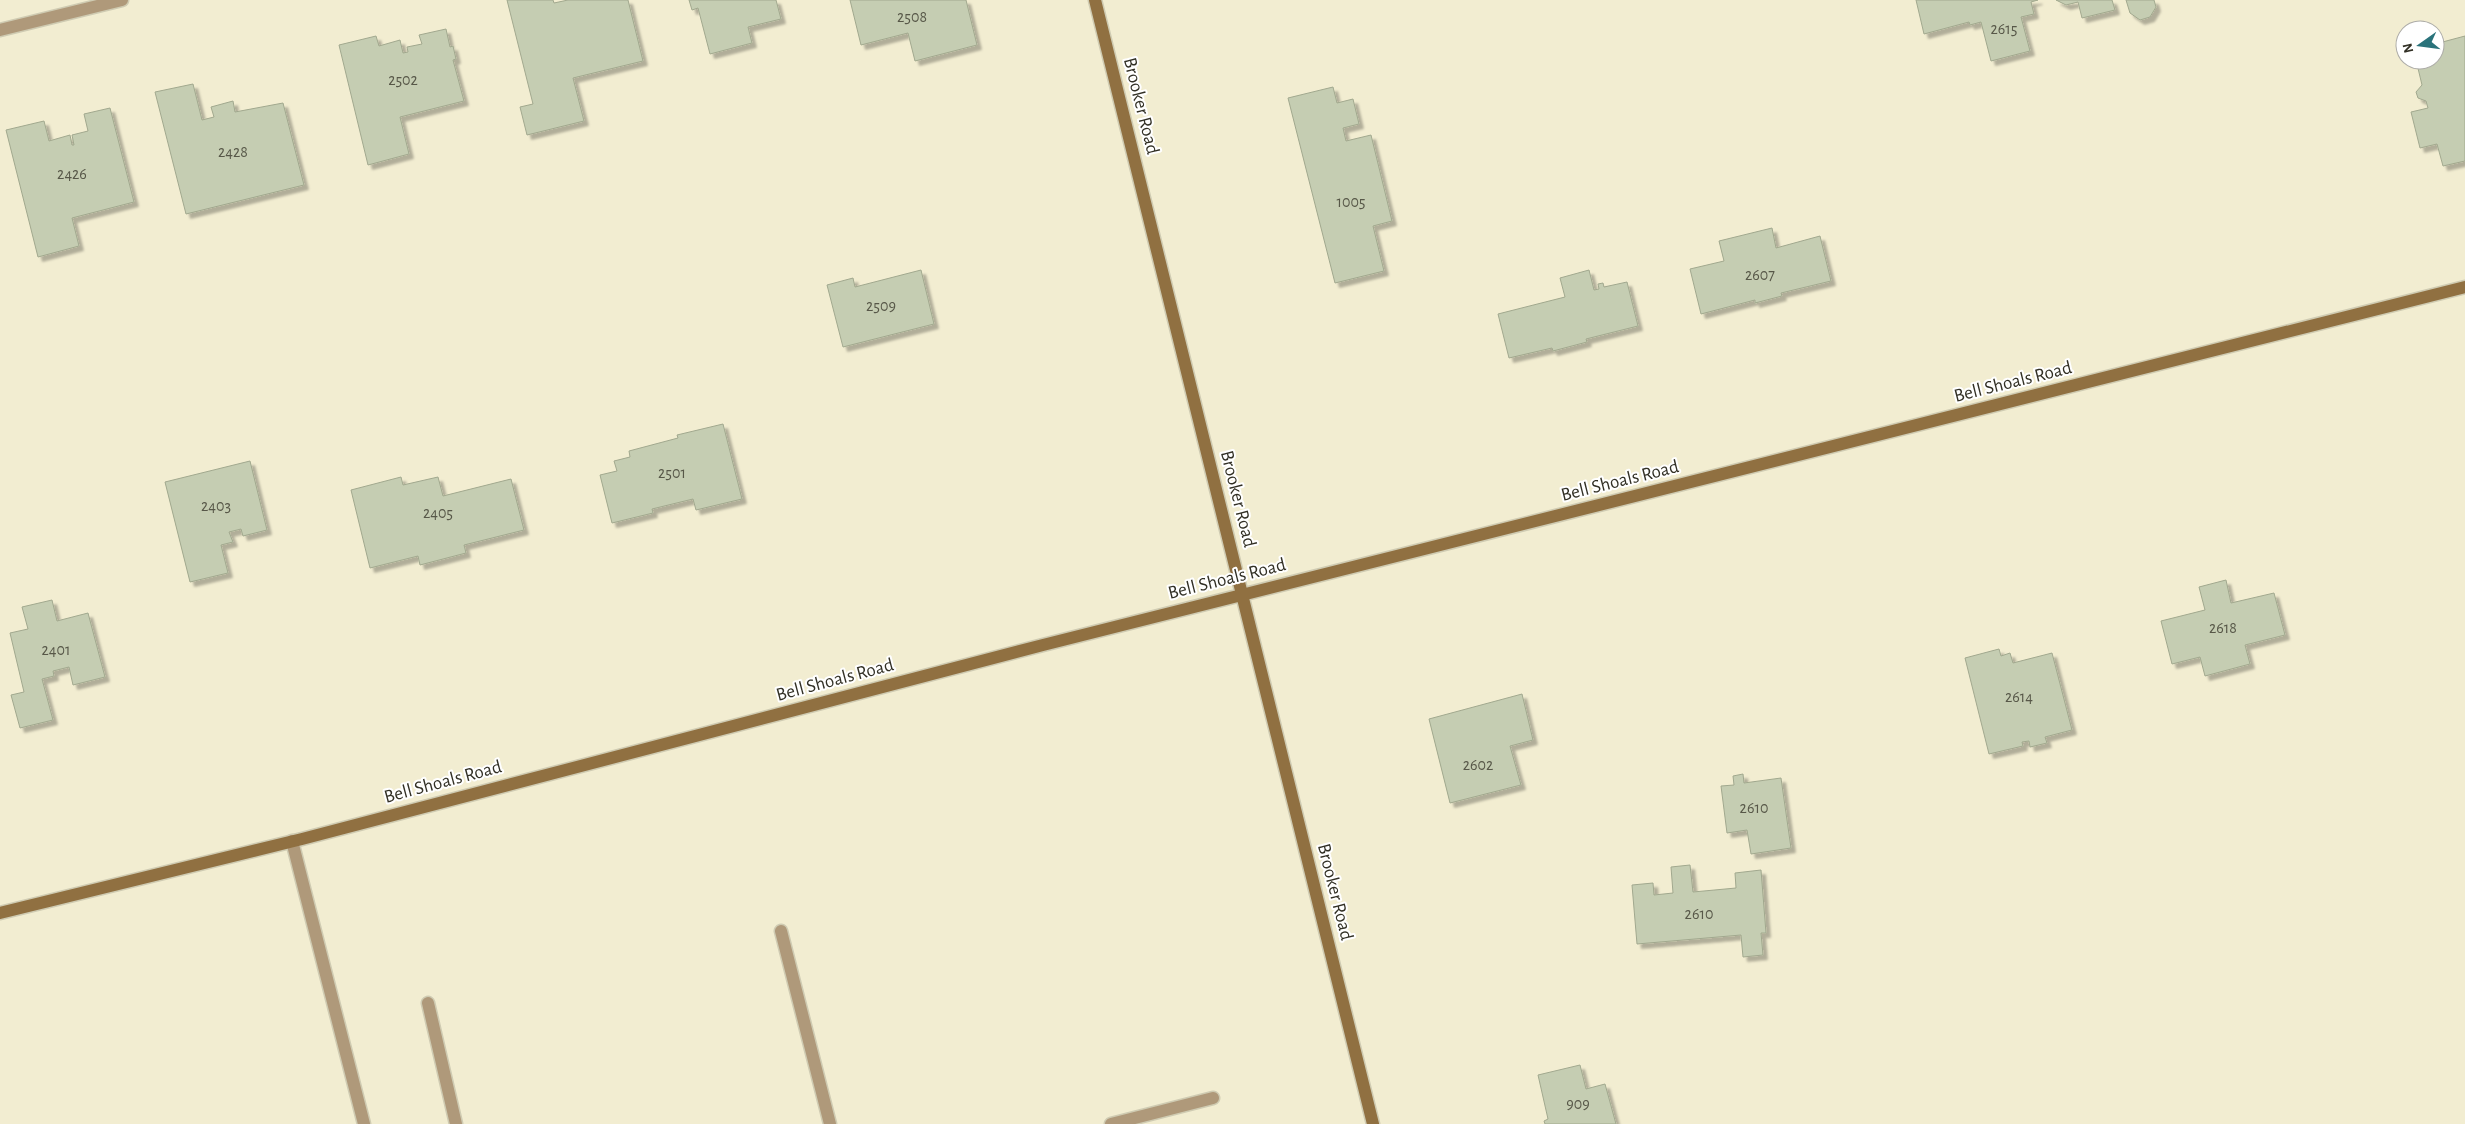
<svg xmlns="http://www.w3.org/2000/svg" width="2465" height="1124" viewBox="0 0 2465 1124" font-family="'Alegreya Sans',sans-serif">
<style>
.building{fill:#c5cdb2;stroke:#a1a88e;filter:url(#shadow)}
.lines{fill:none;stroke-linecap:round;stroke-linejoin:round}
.lane-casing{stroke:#cfcbb2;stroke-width:15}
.street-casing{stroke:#cfcbb2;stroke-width:15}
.secondary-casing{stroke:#cfcbb2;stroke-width:15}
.lane{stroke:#af997a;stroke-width:12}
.street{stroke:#af997a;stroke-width:12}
.secondary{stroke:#907041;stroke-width:12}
.labels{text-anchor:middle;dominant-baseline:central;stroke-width:4;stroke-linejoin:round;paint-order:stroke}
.number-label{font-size:16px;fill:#575748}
.street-label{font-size:19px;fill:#323025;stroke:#fff}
</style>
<defs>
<filter id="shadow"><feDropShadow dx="4.5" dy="4.5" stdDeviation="1" flood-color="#0004"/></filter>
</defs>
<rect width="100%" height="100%" fill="#f2edd1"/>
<path class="building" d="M 507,0 L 553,0 L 554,3 L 568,0 L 628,0 L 643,61 L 573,78 L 584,121 L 527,135 L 520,107 L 533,104 Z
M 689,0 L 776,0 L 781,19 L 748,27 L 752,43 L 710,54 L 698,8 L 692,10 Z
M 850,0 L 966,0 L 977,45 L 915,61 L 908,33 L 861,45 Z
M 1916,0 L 2038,0 L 2031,2 L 2034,14 L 2021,17 L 2030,51 L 1991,61 L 1981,22 L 1970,25 L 1969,22 L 1924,34 Z
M 2112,0 L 2115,10 L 2082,18 L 2078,2 L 2066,5 L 2056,0 Z
M 2126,0 L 2154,0 L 2156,7 L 2150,17 L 2140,20 L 2130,13 Z
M 446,29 L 450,47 L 453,46 L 456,59 L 453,60 L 464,101 L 400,117 L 409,154 L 368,165 L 339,45 L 376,36 L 379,46 L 400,40 L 403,53 L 408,52 L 407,47 L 422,44 L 419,35 Z
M 2465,36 L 2465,161 L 2443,166 L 2437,144 L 2420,148 L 2411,112 L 2428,108 L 2426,101 L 2418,98 L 2416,92 L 2422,85 L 2416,60 L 2435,60 L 2435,44 Z
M 193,84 L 202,120 L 214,117 L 211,107 L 233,101 L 235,112 L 283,103 L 304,185 L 186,214 L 155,92 Z
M 1333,87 L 1337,103 L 1353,99 L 1359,124 L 1343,128 L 1346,141 L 1371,135 L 1392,221 L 1373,226 L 1384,271 L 1335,283 L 1288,98 Z
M 110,108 L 134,202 L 72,218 L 79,246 L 38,257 L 6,130 L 44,121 L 49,141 L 70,135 L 72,145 L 74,145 L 72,135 L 88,131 L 84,114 Z
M 1772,228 L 1776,248 L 1820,236 L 1831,281 L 1781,293 L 1782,296 L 1755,303 L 1755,300 L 1701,314 L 1690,269 L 1724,261 L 1719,241 Z
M 921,270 L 934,324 L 843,347 L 827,285 L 853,278 L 855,287 Z
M 1589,270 L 1594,290 L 1599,289 L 1598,284 L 1603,283 L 1604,287 L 1627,282 L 1638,326 L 1586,339 L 1587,342 L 1553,351 L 1552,348 L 1509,358 L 1498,314 L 1565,297 L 1560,278 Z
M 723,424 L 742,499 L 696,510 L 693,499 L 652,509 L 653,513 L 612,523 L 600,475 L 617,471 L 614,461 L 630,457 L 629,451 L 678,438 L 677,435 Z
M 250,461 L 267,530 L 243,536 L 241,529 L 229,532 L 233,542 L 221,545 L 228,573 L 190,582 L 165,482 Z
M 401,477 L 403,485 L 438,477 L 443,496 L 511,479 L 524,530 L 464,545 L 466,553 L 420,565 L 418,556 L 370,568 L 351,490 Z
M 2226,580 L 2231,603 L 2274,593 L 2285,635 L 2245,645 L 2250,664 L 2205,676 L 2200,657 L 2172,664 L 2161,621 L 2205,610 L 2199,587 Z
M 52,600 L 57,621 L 88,613 L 105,677 L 73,685 L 69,667 L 53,671 L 54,676 L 42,679 L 53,720 L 20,728 L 11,695 L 24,692 L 10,633 L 28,629 L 22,607 Z
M 1999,649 L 2001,656 L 2010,653 L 2013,663 L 2052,653 L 2072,730 L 2045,737 L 2047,743 L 2030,747 L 2029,741 L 2022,742 L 2023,746 L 1989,754 L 1965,658 Z
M 1522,694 L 1533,740 L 1510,746 L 1521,785 L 1450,803 L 1429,719 Z
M 1743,774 L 1744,783 L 1781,778 L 1791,848 L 1751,854 L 1747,830 L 1727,833 L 1721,786 L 1734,785 L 1733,776 Z
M 1690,865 L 1693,892 L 1736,888 L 1735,873 L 1761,870 L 1766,933 L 1761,933 L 1763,955 L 1743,957 L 1741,935 L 1637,944 L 1632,885 L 1653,883 L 1654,895 L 1673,893 L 1671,867 Z
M 1580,1065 L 1586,1089 L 1605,1084 L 1616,1124 L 1545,1124 L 1544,1121 L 1548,1119 L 1538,1075 Z"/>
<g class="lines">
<g class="lane-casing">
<path id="lane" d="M 292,841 L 364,1124
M 781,931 L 830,1124
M 428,1003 L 456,1124
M 1111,1124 L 1213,1098"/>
</g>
<g class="street-casing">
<path id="street" d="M 0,30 L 122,0"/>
</g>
<g class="secondary-casing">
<path id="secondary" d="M 1095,0 L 1373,1124
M 0,913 L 302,839 L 1043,645 L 2465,287"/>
</g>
<use href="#lane" class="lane"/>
<use href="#street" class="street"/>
<use href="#secondary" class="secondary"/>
</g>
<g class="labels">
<g class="number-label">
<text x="912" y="17">2508</text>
<text x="2004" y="29">2615</text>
<text x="403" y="80">2502</text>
<text x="233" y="152">2428</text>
<text x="72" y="174">2426</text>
<text x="1351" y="202">1005</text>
<text x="1760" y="275">2607</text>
<text x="881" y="306">2509</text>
<text x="672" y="473">2501</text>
<text x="216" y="506">2403</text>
<text x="438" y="513">2405</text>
<text x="2223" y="628">2618</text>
<text x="56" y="650">2401</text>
<text x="2019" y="697">2614</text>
<text x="1478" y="765">2602</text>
<text x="1754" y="808">2610</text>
<text x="1699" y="914">2610</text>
<text x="1578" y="1104">909</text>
</g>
<g class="street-label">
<text transform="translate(1141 106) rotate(76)">Brooker Road</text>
<text transform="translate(2013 382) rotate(-14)">Bell Shoals Road</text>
<text transform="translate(1620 481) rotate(-14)">Bell Shoals Road</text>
<text transform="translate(1238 499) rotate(76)">Brooker Road</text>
<text transform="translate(1227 579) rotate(-14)">Bell Shoals Road</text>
<text transform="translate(835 680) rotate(-15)">Bell Shoals Road</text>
<text transform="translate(443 782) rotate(-15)">Bell Shoals Road</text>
<text transform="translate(1335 892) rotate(76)">Brooker Road</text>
</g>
</g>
<g transform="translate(2420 45) rotate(256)"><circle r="24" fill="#ffffff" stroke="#adaca8"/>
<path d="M0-4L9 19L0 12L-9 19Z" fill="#2a737b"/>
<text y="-8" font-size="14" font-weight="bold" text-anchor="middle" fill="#323025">N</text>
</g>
</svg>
